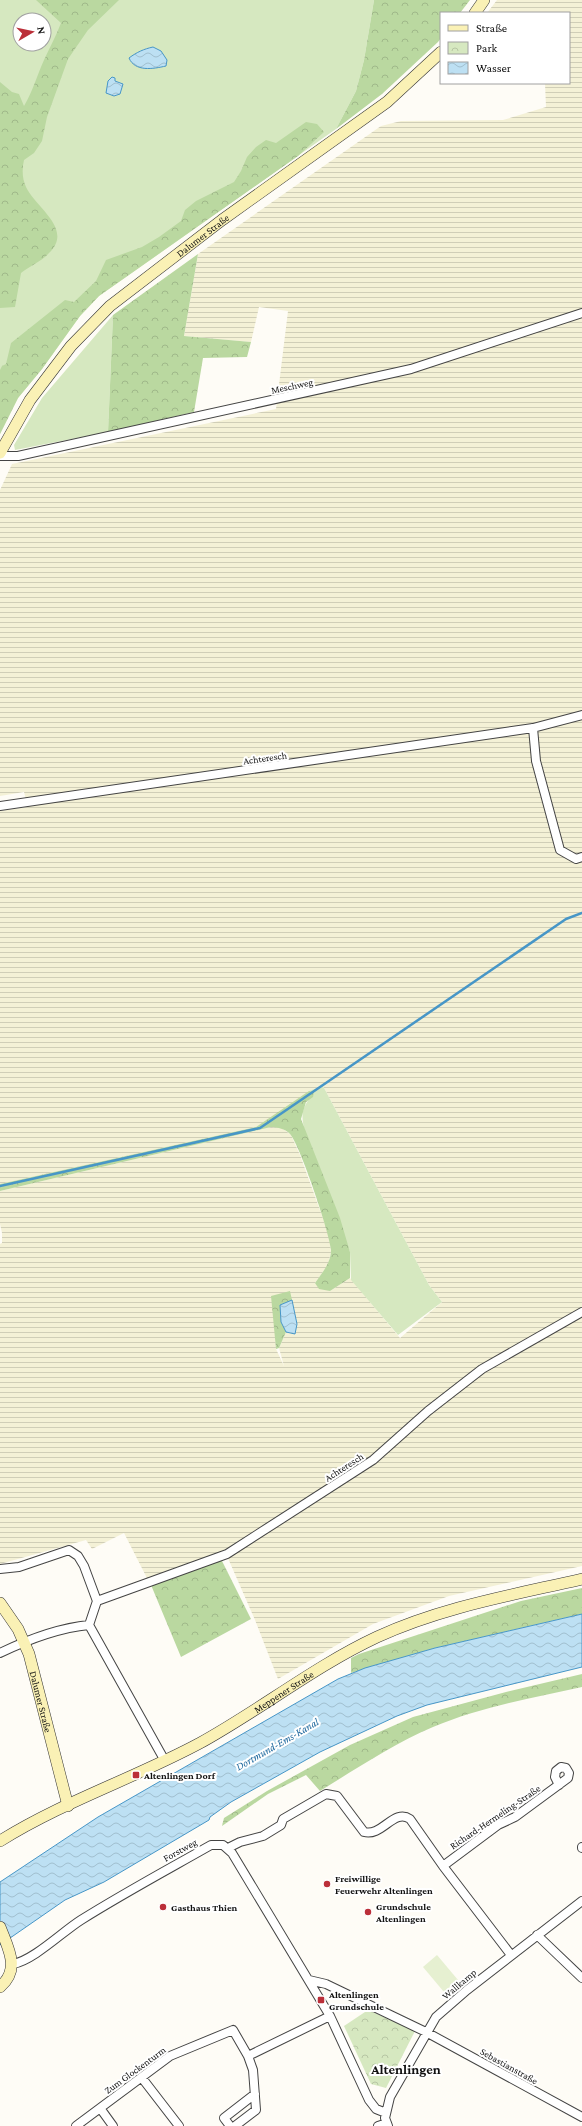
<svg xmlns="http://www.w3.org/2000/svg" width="582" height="2126" viewBox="0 0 582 2126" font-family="'Crimson Pro',serif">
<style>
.farmland{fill:url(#farmland-rules);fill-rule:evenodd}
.grass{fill:#d6e8c0;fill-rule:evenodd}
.forest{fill:url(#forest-crowns)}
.park{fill:url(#park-crowns)}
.pitch{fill:#e6f0d1}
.water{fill:url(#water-waves);stroke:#4796c7}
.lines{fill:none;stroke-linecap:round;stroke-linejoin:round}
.stream{stroke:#4796c7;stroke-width:2.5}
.minor-casing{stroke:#444;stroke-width:10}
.secondary-casing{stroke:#333;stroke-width:12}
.minor{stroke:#fff;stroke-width:8}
.secondary{stroke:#faf1b5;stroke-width:11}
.poi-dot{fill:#bb2f39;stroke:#fff;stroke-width:1.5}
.labels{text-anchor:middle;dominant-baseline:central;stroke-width:4;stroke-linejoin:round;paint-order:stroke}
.street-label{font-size:10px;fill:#111;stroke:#fff}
.poi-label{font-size:10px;font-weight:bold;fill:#111;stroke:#fff;text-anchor:start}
.water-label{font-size:11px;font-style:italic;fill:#1f699e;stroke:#fff}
.district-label{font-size:14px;font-weight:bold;fill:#111;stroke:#fff}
</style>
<defs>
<pattern id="farmland-rules" width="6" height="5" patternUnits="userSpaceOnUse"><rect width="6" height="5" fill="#f4f1d6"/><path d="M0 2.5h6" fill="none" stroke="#d0ceb7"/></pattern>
<pattern id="forest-crowns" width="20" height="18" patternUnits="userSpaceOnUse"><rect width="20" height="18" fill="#bad8a0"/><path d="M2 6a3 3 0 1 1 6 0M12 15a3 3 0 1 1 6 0" fill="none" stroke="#9fb889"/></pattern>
<pattern id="park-crowns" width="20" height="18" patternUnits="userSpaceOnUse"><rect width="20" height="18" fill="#d6e8c0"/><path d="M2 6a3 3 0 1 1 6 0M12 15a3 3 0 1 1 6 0" fill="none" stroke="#b7c6a4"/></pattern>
<pattern id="water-waves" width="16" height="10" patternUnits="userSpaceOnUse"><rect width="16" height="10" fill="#bde0f3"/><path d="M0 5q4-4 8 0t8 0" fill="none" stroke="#a1bfcf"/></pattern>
</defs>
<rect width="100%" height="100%" fill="#fefcf6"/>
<path class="farmland" d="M 497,0 L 582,0 L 582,1566 L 449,1596 L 373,1624 L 278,1679 L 255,1620 L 227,1556 L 150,1584 L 124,1533 L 92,1549 L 86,1540 L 0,1564 L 0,1244 L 2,1243 L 2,1233 L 0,1224 L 0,1191 L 271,1127 L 282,1128 L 291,1135 L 300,1155 L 329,1235 L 331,1252 L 328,1265 L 315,1283 L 330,1291 L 350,1278 L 400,1338 L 442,1302 L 429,1285 L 323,1086 L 256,1127 L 0,1184 L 0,811 L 28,807 L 24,792 L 0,796 L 0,490 L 12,464 L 276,409 L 288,311 L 259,307 L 251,342 L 184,336 L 198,254 L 381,126 L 401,121 L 503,120 L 546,107 L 545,83 L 569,83 L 569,13 L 487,13 ZM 275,1329 L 295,1334 L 286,1332 L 279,1348 L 284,1366 L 276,1349 Z"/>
<path class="grass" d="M 0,0 L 374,0 L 364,60 L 356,91 L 336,129 L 99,296 L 80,316 L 42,369 L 18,398 L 0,434 ZM 20,20 L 44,20 L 44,44 L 20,44 Z
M 113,315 L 108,432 L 15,450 L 14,445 L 42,398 Z
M 323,1086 L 429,1285 L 442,1302 L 398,1335 L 351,1280 L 350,1252 L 306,1135 C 300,1115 301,1109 314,1092 L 309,1091 Z"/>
<path class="forest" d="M 36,0 L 119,0 L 88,30 L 68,59 L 47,117 L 42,141 L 34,153 L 24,160 C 22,169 22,178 26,187 C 36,208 74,229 49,253 C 42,261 30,266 21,273 L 15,307 L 0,308 L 0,82 L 12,92 L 19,94 L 24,106 C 33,91 37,75 44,60 C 50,47 56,36 61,23 Z
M 374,0 L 470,0 L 460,13 L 441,13 L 441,38 L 438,42 L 382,94 L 336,129 L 356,91 L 364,60 Z
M 306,122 L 317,124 L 324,132 L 298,156 L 99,296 L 80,316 L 42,369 L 18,398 L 0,434 L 0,370 L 2,366 L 6,364 L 11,343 L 65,300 L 74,302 L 96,281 L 106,260 L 142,247 L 159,237 L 181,221 L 185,210 L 196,201 L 234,182 L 241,171 L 247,157 L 256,147 L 266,140 L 276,143 Z
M 198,254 L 184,336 L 251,342 L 247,357 L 203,358 L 194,412 L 108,432 L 113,315 Z
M 309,1091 L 314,1092 L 313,1097 L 306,1102 L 301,1119 L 340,1218 L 350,1252 L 350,1278 L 330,1291 L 319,1289 L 315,1283 C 322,1273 331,1263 331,1250 C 330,1234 300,1145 290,1134 C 284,1128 279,1128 271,1127 L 0,1191 L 0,1184 L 256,1127 Z
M 290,1291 L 292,1300 L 280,1305 L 281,1322 L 286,1332 L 279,1348 L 276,1349 L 271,1296 Z
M 221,1559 L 251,1619 L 181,1657 L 151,1585 Z
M 582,1588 L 582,1614 L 435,1648 L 351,1673 L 351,1658 L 359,1654 L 521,1601 Z
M 582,1674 L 582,1687 C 532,1698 481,1707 433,1727 C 393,1744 356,1769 320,1791 L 306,1775 L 268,1794 L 222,1826 L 224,1818 L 267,1791 L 350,1745 L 413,1717 L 506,1692 Z"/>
<path class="park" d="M 368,2010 L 415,2031 L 386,2088 L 371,2084 L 344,2026 Z"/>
<path class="pitch" d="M 437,1955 L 458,1980 L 444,1992 L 423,1967 Z"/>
<path class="water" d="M 153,47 L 161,51 L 167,60 L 166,66 C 153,69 135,72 129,58 C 137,52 144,49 153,47 Z
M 112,77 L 115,78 L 115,81 L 123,84 L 120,94 L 114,96 L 106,93 L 108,81 Z
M 292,1300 L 297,1324 L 295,1334 L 286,1332 L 281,1322 L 280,1305 Z
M 582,1614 L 582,1667 L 427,1705 L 397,1716 L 320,1752 L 231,1802 L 210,1817 L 209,1820 L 104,1882 L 65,1900 L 0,1945 L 0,1882 L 98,1817 L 338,1679 L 365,1668 L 435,1648 Z"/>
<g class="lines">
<path class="stream" d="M 0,1186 L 260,1128 L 566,919 L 582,913"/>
<g class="minor-casing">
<path id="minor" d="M 0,456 L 18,456 L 411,369 L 582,313
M 533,728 L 536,761 L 560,850 L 576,859 L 582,857
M 0,806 L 533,728 L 582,715
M 0,1569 L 19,1567 L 69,1550 L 78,1556 L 84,1566 L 97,1601 L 89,1625
M 97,1601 L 227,1554 L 373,1460 L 428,1411 L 482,1369 L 582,1312
M 0,1653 C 27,1640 58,1628 89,1625 L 165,1761
M 582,1847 L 582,1848
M 228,1848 L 240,1842 L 263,1836 L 281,1825 L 283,1819 L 326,1794 L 337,1796 L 364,1832 C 382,1837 394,1808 410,1819 L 443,1866 L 511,1955
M 443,1866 L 498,1825 L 515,1817 L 568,1778 L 569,1773 L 566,1768 L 561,1767 L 556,1771 L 555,1777 L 559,1785
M 537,1935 L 582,1978
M 13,1964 C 34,1960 62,1932 81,1920 C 124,1893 167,1870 211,1845 L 223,1845 L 232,1853 L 330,2016 L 369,2100 L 376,2109 L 386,2113
M 309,1980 L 326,1984 L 426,2032 L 582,2117
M 142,2078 L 179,2126
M 100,2108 L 113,2126
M 76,2126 L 170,2056 L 233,2030 L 248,2056 L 330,2016
M 230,2126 L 224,2118 L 255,2094
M 235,2126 L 256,2110 L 253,2070 L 248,2056
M 378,2126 L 387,2123
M 388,2126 L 385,2118 L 390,2097 L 436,2017 L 467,1990 L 582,1901"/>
</g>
<g class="secondary-casing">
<g id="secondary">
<path d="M 475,13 L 484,0"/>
<path id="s1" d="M 0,453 L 30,400 L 71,346 L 110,306 L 222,220 L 387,102 L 441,52"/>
<path id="s2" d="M 0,1603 L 18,1629 L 29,1654 L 68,1806"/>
<path id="s3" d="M 0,1841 C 62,1802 135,1778 200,1743 C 260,1710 315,1666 377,1637 C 442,1607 513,1595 582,1579"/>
<path d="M 0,1927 C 8,1948 21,1969 0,1987"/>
</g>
</g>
<use href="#minor" class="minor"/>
<use href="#secondary" class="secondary"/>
</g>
<g class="poi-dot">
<rect x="132" y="1771" width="8" height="8" rx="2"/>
<circle cx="327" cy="1884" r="4"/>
<circle cx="163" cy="1907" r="4"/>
<circle cx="368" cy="1912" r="4"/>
<rect x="317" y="1996" width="8" height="8" rx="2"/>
</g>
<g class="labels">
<g class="street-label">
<text stroke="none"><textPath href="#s1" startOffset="301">Dalumer Straße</textPath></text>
<text transform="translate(292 386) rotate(-12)">Meschweg</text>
<text transform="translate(265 758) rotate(-8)">Achteresch</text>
<text transform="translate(344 1467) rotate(-33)">Achteresch</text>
<text stroke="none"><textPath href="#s3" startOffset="321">Meppener Straße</textPath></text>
<text stroke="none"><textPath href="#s2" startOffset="108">Dalumer Straße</textPath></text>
<text transform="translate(495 1817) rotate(-34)">Richard-Hermeling-Straße</text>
<text transform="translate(180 1850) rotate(-29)">Forstweg</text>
<text transform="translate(459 1984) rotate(-40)">Wallkamp</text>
<text transform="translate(509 2066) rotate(29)">Sebastianstraße</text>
<text transform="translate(135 2070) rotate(-36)">Zum Glockenturm</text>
</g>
<g class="poi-label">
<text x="144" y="1775">Altenlingen Dorf</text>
<text x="335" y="1878">Freiwillige<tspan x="335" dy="12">Feuerwehr Altenlingen</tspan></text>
<text x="376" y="1906">Grundschule<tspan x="376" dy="12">Altenlingen</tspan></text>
<text x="171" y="1907">Gasthaus Thien</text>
<text x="329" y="1994">Altenlingen<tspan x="329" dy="12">Grundschule</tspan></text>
</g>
<g class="water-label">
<text transform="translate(277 1744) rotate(-30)">Dortmund-Ems-Kanal</text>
</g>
<g class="district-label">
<text x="406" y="2069">Altenlingen</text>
</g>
</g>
<rect x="440" y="12" width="130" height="72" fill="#ffffff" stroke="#a0a0a0"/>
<rect x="448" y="25" width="20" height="6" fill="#faf1b5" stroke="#a0a0a0"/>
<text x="476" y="32" font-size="12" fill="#111111">Straße</text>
<rect x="448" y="42" width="20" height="12" fill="url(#park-crowns)" stroke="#a0a0a0"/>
<text x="476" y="52" font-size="12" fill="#111111">Park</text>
<rect x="448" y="62" width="20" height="12" fill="url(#water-waves)" stroke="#a0a0a0"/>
<text x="476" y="72" font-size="12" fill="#111111">Wasser</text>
<g transform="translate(32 32) rotate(81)"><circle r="19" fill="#ffffff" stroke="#a0a0a0"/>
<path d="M0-3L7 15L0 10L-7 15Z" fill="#bb2f39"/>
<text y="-6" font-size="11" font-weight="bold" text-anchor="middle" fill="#111111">N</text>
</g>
</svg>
